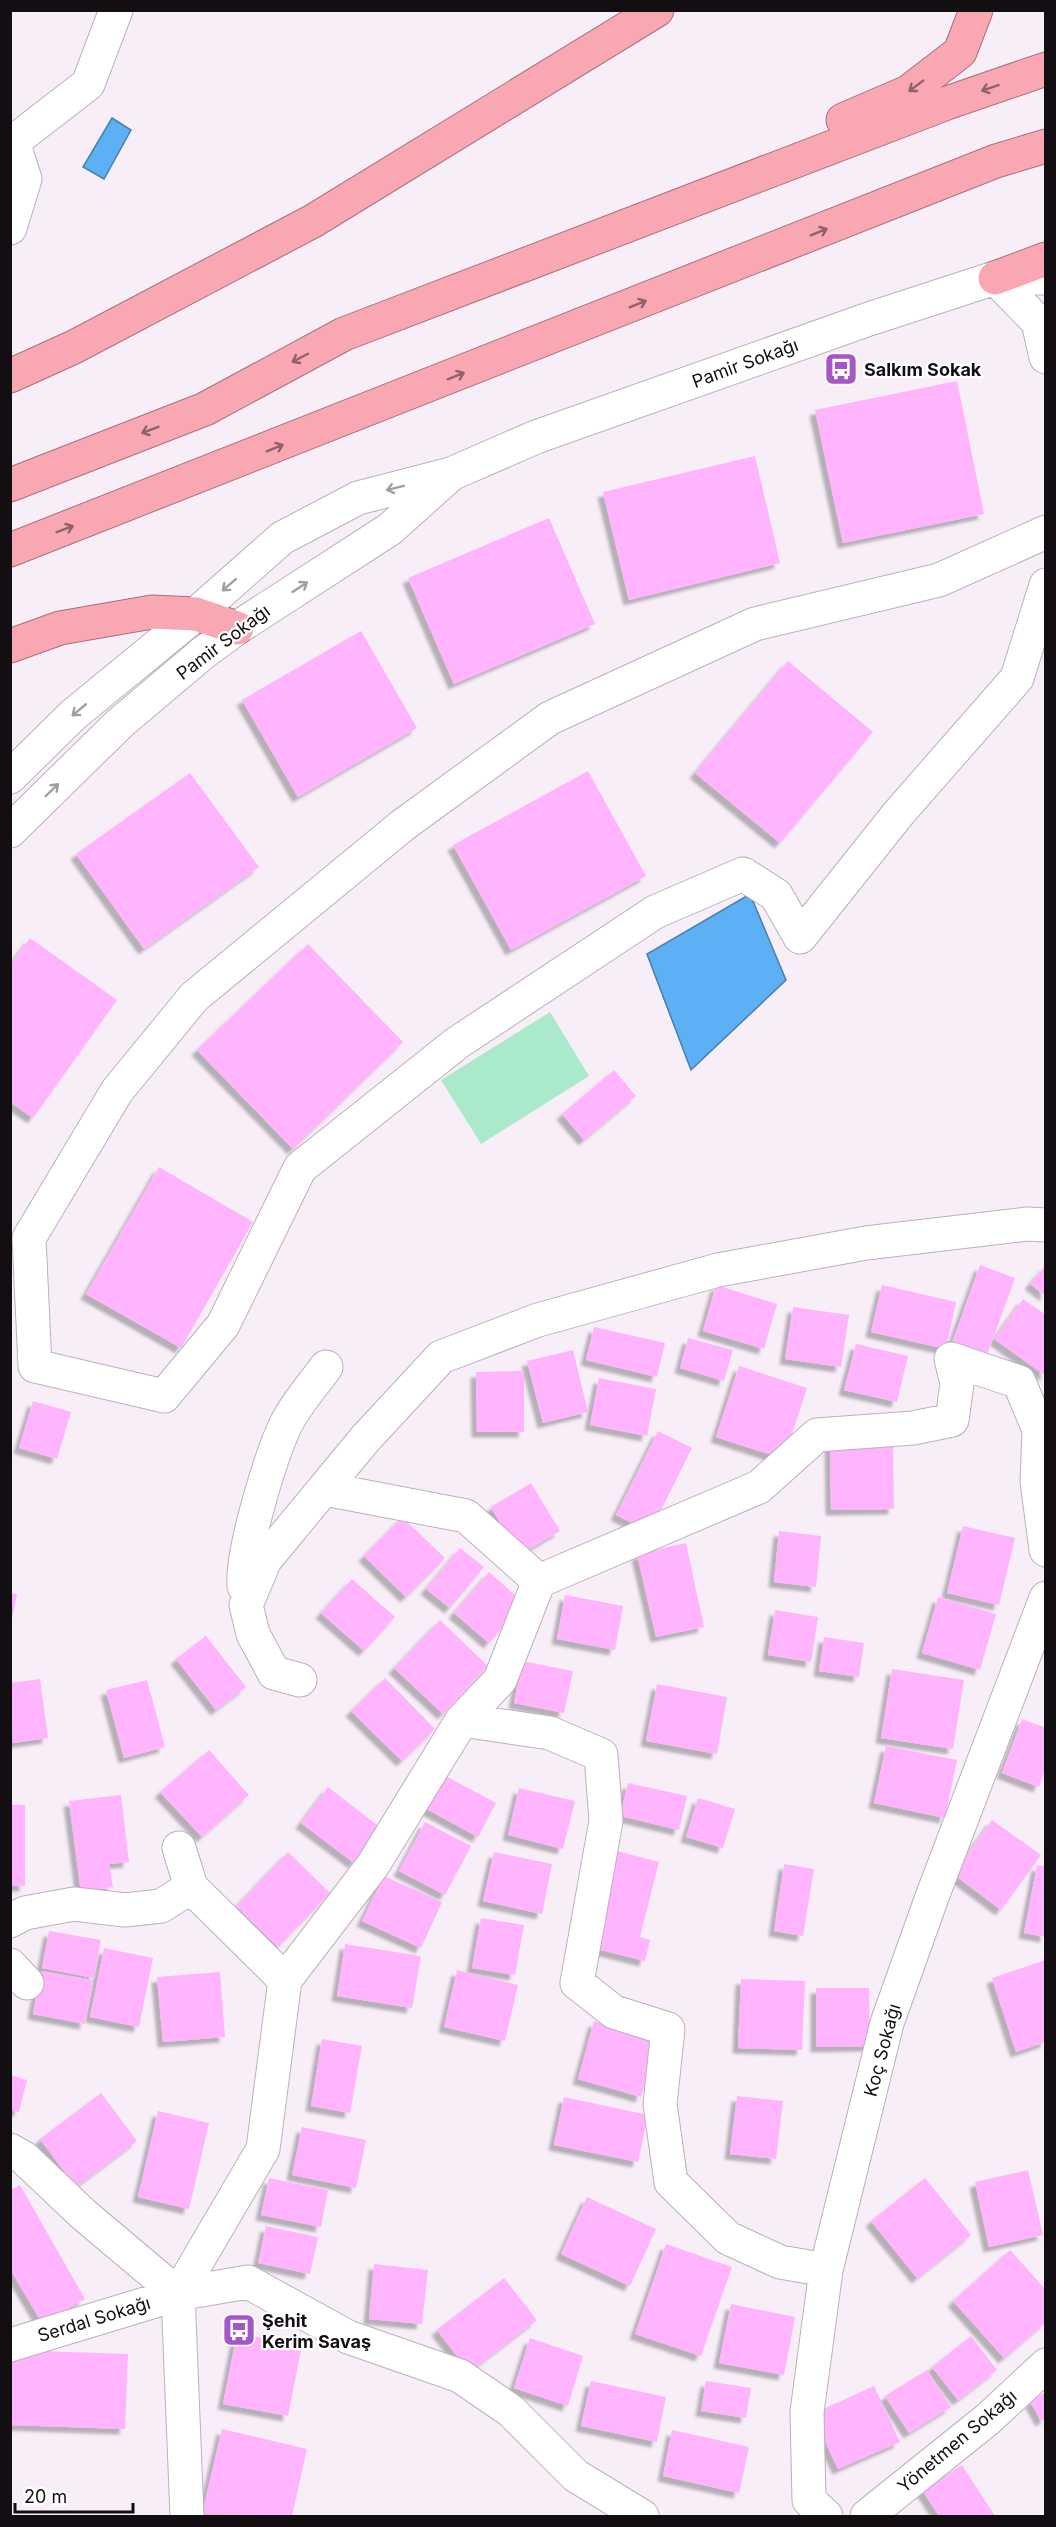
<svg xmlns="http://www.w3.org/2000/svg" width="1056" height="2527" viewBox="0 0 1056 2527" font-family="Inter,sans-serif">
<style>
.green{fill:#aaeaca}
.water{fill:#5cb0f3;stroke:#467faf;stroke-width:1.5}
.building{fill:#ffb4fd;filter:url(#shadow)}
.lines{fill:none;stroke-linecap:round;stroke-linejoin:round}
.minor-casing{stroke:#bbb1bb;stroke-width:35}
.highway-casing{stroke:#a8717a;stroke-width:35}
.minor{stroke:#fff;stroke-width:33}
.highway{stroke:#f9a7b2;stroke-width:33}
.oneway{stroke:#91626a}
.oneway2{stroke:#a09fa0}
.labels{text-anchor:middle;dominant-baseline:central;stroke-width:4.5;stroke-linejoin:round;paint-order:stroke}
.street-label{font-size:18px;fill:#120e11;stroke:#fff}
.poi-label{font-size:18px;font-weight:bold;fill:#120e11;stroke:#fff;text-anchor:start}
</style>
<defs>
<filter id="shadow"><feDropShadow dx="-5.5" dy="5.5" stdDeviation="1.5" flood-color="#0004"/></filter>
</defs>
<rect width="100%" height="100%" fill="#f8eef8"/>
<path class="green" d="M 550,1012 L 589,1076 L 481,1144 L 441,1080 Z"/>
<path class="water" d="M 112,118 L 131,130 L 104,179 L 83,167 Z
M 750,894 L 786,980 L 691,1070 L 647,954 Z"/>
<path class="building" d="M 957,381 L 984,514 L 843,543 L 815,410 Z
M 755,456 L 780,563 L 629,600 L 603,492 Z
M 549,518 L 595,624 L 454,684 L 408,578 Z
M 361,631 L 417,728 L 298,797 L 242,700 Z
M 788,661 L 873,732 L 780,843 L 695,773 Z
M 588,771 L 646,876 L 511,950 L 453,845 Z
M 190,773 L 259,867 L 144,949 L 76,854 Z
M 30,938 L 117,1000 L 33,1118 L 10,1102 L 10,965 Z
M 308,944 L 403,1042 L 293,1149 L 197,1050 Z
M 614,1070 L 636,1096 L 584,1140 L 562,1114 Z
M 159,1167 L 253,1222 L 181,1348 L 86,1294 Z
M 980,1265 L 1015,1278 L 987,1355 L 952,1343 Z
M 1046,1265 L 1046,1296 L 1030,1284 Z
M 716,1285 L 777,1304 L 764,1349 L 703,1331 Z
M 882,1285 L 956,1302 L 946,1349 L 871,1332 Z
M 1023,1299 L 1046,1315 L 1046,1376 L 994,1339 Z
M 793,1307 L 849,1315 L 841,1367 L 785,1359 Z
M 594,1327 L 665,1343 L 657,1377 L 586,1360 Z
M 688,1338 L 733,1350 L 724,1381 L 680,1368 Z
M 856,1344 L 908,1356 L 897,1402 L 844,1390 Z
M 573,1350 L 588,1412 L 543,1423 L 527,1361 Z
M 739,1366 L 807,1388 L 784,1459 L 716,1437 Z
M 524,1371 L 524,1432 L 477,1432 L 476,1372 Z
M 599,1378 L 656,1389 L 647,1436 L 590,1425 Z
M 33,1401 L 71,1412 L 57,1459 L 19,1448 Z
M 658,1431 L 692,1448 L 650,1532 L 616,1515 Z
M 893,1439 L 894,1509 L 831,1510 L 830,1440 Z
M 531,1483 L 560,1531 L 519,1555 L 491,1507 Z
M 402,1517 L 445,1558 L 406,1597 L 364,1556 Z
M 963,1526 L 1015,1538 L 999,1605 L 947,1593 Z
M 779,1531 L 821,1536 L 816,1587 L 774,1582 Z
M 686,1543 L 704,1627 L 656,1637 L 637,1554 Z
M 460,1548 L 484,1567 L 450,1608 L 426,1589 Z
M 489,1572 L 524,1603 L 489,1643 L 454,1613 Z
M 352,1579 L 395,1617 L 364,1651 L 321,1613 Z
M 10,1593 L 17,1594 L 12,1619 L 10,1619 Z
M 565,1595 L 623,1606 L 615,1650 L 557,1639 Z
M 938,1597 L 996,1614 L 980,1670 L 922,1653 Z
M 775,1610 L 818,1617 L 811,1662 L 768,1655 Z
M 440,1620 L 488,1666 L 443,1714 L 394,1668 Z
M 206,1636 L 246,1687 L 216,1710 L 176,1659 Z
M 824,1637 L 864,1643 L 859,1677 L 819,1671 Z
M 522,1661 L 573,1671 L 564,1713 L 514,1703 Z
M 892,1669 L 964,1680 L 953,1749 L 881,1738 Z
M 385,1678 L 435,1729 L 402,1761 L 351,1711 Z
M 40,1679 L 48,1738 L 13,1743 L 10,1683 Z
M 147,1680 L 165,1747 L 124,1758 L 106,1690 Z
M 657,1684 L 727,1697 L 717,1754 L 646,1741 Z
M 1022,1719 L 1046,1728 L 1046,1767 L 1039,1787 L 1002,1773 Z
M 886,1746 L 957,1760 L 945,1818 L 874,1803 Z
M 209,1750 L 249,1795 L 202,1837 L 160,1792 Z
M 440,1773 L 496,1803 L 478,1837 L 423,1807 Z
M 628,1783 L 687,1796 L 679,1830 L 620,1816 Z
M 328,1787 L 381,1828 L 354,1863 L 301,1823 Z
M 519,1788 L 575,1801 L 563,1849 L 508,1835 Z
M 121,1795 L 129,1862 L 109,1864 L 113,1887 L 81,1893 L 69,1801 Z
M 698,1798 L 735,1809 L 723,1848 L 686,1837 Z
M 10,1805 L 25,1805 L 25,1886 L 10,1886 Z
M 992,1820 L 1041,1855 L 1001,1910 L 953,1874 Z
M 425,1822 L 471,1846 L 445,1895 L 399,1871 Z
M 617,1851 L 659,1862 L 640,1937 L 650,1940 L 645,1961 L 593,1948 Z
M 288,1852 L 330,1893 L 278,1947 L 236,1906 Z
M 494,1852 L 552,1864 L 542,1914 L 483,1901 Z
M 784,1864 L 814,1869 L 803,1936 L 774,1931 Z
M 1037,1865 L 1046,1867 L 1046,1937 L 1024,1933 Z
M 384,1876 L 442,1902 L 421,1948 L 362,1921 Z
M 481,1918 L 524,1925 L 515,1975 L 472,1968 Z
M 49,1931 L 101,1940 L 94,1978 L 42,1968 Z
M 345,1944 L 421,1956 L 412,2008 L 337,1996 Z
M 104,1948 L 153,1958 L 139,2027 L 90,2017 Z
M 1046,1960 L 1046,2042 L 1016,2052 L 992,1978 Z
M 457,1970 L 518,1985 L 505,2041 L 444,2027 Z
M 41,1971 L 93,1980 L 85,2024 L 33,2014 Z
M 220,1972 L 225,2037 L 163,2042 L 157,1977 Z
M 741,1979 L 805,1981 L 802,2050 L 738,2048 Z
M 816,1988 L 869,1988 L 870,2046 L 816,2047 Z
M 594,2021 L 658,2040 L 641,2097 L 578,2079 Z
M 322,2039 L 362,2046 L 350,2113 L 311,2106 Z
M 10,2075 L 27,2080 L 19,2112 L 10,2110 Z
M 101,2093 L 137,2141 L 76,2187 L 40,2139 Z
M 737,2096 L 783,2101 L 776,2159 L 730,2154 Z
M 564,2097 L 648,2115 L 638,2162 L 554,2145 Z
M 158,2111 L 209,2123 L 189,2209 L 138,2197 Z
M 302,2127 L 366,2140 L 356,2188 L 292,2175 Z
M 1028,2170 L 1043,2235 L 989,2247 L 975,2182 Z
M 269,2178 L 328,2190 L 321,2227 L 261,2215 Z
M 925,2178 L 971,2235 L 917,2278 L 871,2221 Z
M 20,2185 L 85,2299 L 42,2323 L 10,2269 L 10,2190 Z
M 587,2197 L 656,2229 L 630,2286 L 561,2254 Z
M 266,2226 L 318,2237 L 310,2274 L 258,2263 Z
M 666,2244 L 732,2267 L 701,2356 L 635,2334 Z
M 1010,2250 L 1046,2290 L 1046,2322 L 1004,2358 L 953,2301 Z
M 374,2264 L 428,2270 L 422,2324 L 369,2319 Z
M 504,2278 L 537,2320 L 469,2372 L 437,2330 Z
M 731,2304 L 795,2317 L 784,2375 L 719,2363 Z
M 237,2333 L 302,2345 L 288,2416 L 223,2404 Z
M 971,2336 L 997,2370 L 958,2400 L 932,2367 Z
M 530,2338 L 583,2356 L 568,2406 L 514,2388 Z
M 11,2350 L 128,2354 L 125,2429 L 10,2425 Z
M 927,2370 L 951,2407 L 909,2433 L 885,2396 Z
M 591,2381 L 666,2397 L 657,2442 L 581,2426 Z
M 706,2381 L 751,2388 L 746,2418 L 701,2411 Z
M 874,2386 L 900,2442 L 838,2469 L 812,2414 Z
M 1046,2392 L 1046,2418 L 1041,2421 L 1030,2401 Z
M 222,2429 L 307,2449 L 292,2516 L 202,2514 Z
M 672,2430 L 749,2447 L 739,2493 L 663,2476 Z
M 962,2465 L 995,2516 L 939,2516 L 922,2490 Z"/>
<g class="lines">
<g class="minor-casing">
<path id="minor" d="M 10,228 L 25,179 L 13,142 L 88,84 L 116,10
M 995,278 L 1038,322 L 1046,357
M 1046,532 L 939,580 L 755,624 L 550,718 L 403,825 L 194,997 L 117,1091 L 29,1238 L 35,1366 L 164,1396 L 223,1325 L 300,1168 L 457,1043 L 655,912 L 743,874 L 776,895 L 800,937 L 898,814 L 1017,678 L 1046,585
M 10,777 L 73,715 L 196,614 L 282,538 L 358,498 L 451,474 L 536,437 L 869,319 L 995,278 L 1046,278
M 10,831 L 119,724 L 203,653 L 237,628 L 390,529 L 449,476
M 325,1489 L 466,1516 L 539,1581
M 244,1586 C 241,1553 271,1455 286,1424 C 296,1404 313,1385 326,1367
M 300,1680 L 274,1673 L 253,1634 L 246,1605 L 265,1560 L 365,1439 L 441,1357 L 538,1320 L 718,1270 L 866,1243 L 1027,1224 L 1046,1225
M 462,1720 L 550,1733 L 601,1755 L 606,1821 L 577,1983 L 614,2012 L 668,2029 L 660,2104 L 671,2182 L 728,2238 L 780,2262 L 826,2270
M 179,1848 L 191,1887 L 285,1980
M 10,1921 L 25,1913 L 74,1904 L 125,1910 L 161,1906 L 191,1887
M 10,1965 L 27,1983
M 10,2150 L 24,2158 L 83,2214 L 178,2294
M 10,2345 L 178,2294 L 248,2282 L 348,2337 L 460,2376 L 511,2411 L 576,2476 L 642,2516
M 187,2516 L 178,2294 L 263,2149 L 285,1980 L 373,1865 L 462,1720 L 500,1680 L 539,1581 L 759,1487 L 817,1435 L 913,1428 L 952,1420 L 957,1383 L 951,1359 L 1019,1382 L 1039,1430 L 1037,1481 L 1046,1550
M 826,2516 L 809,2500 L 807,2412 L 826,2270 L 887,2023 L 932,1897 L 1046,1598
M 867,2516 L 988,2419 L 1046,2365"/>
</g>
<g class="highway-casing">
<path id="highway" d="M 843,120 L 908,92 L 960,52 L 976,10
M 995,278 L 1046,259
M 10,376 L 74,347 L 313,221 L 657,10
M 10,485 L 205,409 L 344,334 L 947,103 L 1046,69
M 10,550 L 996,161 L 1046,146
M 10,646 L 60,628 L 152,612 L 196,614 L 237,628"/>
</g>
<use href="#minor" class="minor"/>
<use href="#highway" class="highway"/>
</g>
<defs><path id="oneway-shaft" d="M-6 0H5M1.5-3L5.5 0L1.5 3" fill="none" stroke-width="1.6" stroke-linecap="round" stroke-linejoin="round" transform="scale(1.5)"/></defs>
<g class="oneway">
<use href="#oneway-shaft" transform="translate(916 86) rotate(143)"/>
<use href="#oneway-shaft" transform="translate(990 88) rotate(161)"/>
<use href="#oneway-shaft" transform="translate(819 232) rotate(-22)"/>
<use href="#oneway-shaft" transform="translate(638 304) rotate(-22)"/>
<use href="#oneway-shaft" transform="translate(300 358) rotate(152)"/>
<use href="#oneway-shaft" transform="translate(456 376) rotate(-22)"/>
<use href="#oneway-shaft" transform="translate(150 430) rotate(159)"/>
<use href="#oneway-shaft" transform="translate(275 448) rotate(-22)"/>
<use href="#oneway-shaft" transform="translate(65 529) rotate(-21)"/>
</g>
<g class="oneway2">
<use href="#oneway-shaft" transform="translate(395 488) rotate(166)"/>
<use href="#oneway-shaft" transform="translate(229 585) rotate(139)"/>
<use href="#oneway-shaft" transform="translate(300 587) rotate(-33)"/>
<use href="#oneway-shaft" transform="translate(79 710) rotate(140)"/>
<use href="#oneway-shaft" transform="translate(52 790) rotate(-44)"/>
</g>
<defs>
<g id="bus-square" transform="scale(1.725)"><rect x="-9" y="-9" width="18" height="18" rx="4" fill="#a556c7" stroke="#fff"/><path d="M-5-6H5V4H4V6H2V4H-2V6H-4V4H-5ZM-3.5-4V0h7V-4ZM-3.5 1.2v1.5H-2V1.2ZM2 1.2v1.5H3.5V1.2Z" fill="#fff"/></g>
</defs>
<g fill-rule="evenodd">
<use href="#bus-square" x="841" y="369"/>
<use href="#bus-square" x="239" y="2330"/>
</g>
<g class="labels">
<g class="street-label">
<text transform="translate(745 363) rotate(-20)">Pamir Sokağı</text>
<text transform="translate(223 642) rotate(-37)">Pamir Sokağı</text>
<text transform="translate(882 2050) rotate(-75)">Koç Sokağı</text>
<text transform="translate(94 2319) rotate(-17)">Serdal Sokağı</text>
<text transform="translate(957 2441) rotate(-40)">Yönetmen Sokağı</text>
</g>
<g class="poi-label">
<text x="864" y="369">Salkım Sokak</text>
<text x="262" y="2320">Şehit<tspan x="262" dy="21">Kerim Savaş</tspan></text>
</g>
</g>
<rect width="1056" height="2527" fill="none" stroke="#120e11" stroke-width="24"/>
<path d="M15 2503v9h118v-9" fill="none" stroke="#120e11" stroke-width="3"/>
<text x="24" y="2503" font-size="18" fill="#120e11" stroke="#ffffff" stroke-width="4.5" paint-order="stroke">20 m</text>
</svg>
